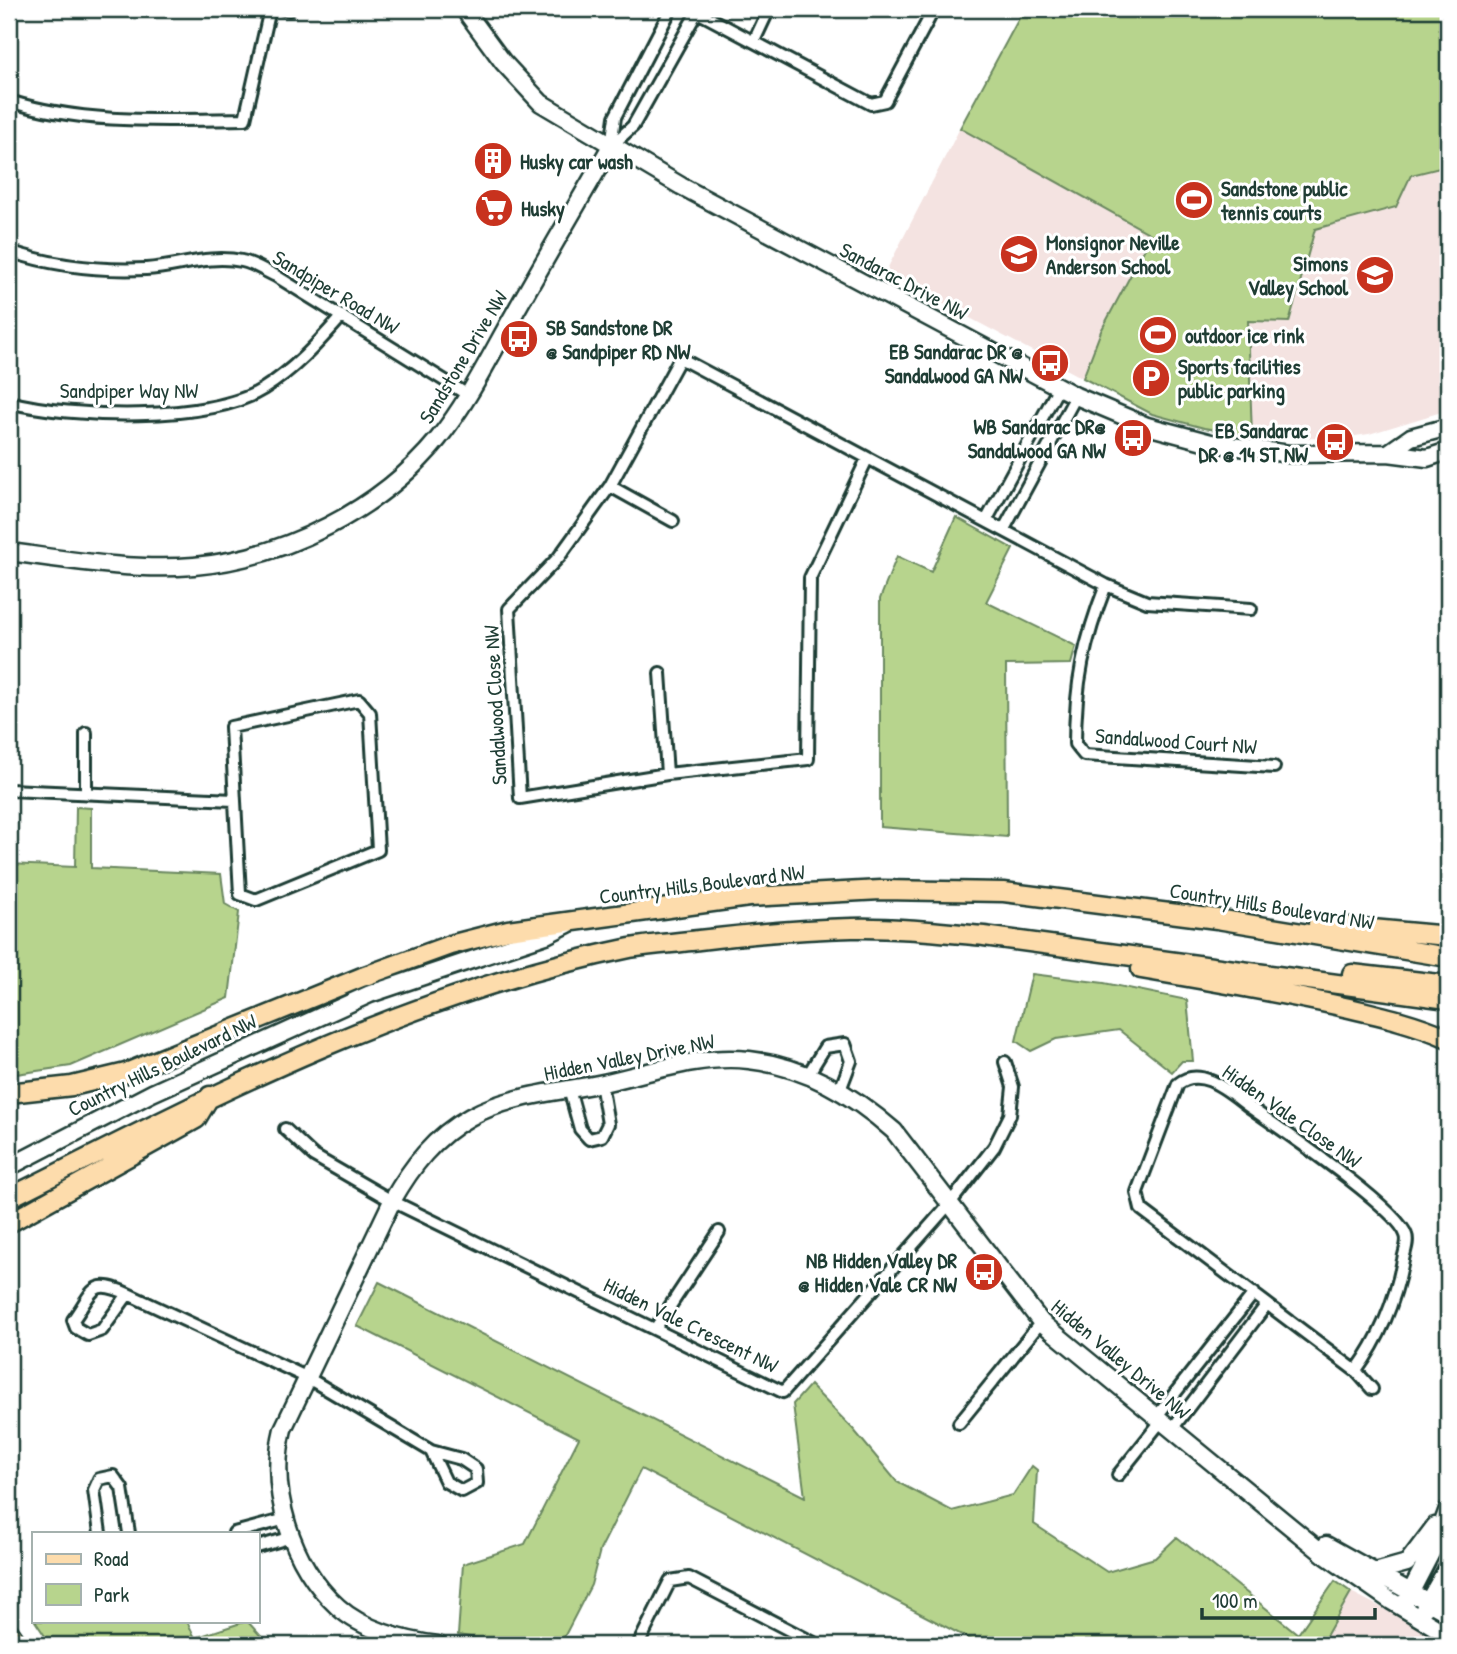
<svg xmlns="http://www.w3.org/2000/svg" width="1457" height="1654" viewBox="0 0 1457 1654" font-family="'Patrick Hand',sans-serif">
<style>
.built{fill:#f4e3e1}
.green{fill:#b7d48d;stroke:#6b8860;stroke-width:2}
.lines{fill:none;stroke-linecap:round;stroke-linejoin:round}
.street-casing{stroke:#1f3d34;stroke-width:16}
.secondary-casing{stroke:#1f3d34;stroke-width:21}
.primary-casing{stroke:#1f3d34;stroke-width:23}
.street{stroke:#fff;stroke-width:10}
.secondary{stroke:#fff;stroke-width:16}
.primary{stroke:#fddcac;stroke-width:18}
.labels{text-anchor:middle;dominant-baseline:central;stroke-width:6;stroke-linejoin:round;paint-order:stroke}
.poi-label{font-size:21px;font-weight:bold;fill:#1f3d34;stroke:#fff;text-anchor:start}
.street-label{font-size:21px;fill:#1f3d34;stroke:#fff}
</style>
<rect width="100%" height="100%" fill="#fff"/>
<filter id="ink" filterUnits="userSpaceOnUse"><feTurbulence type="fractalNoise" baseFrequency=".0143" numOctaves="2"/><feDisplacementMap in="SourceGraphic" scale="14" xChannelSelector="R" yChannelSelector="G"/><feConvolveMatrix kernelMatrix="1 2 1 2 8 2 1 2 1" color-interpolation-filters="sRGB"/></filter>
<g filter="url(#ink)">
<path class="built" d="M 960,128 L 1152,235 L 1101,331 L 1083,378 L 885,273 Z
M 1448,166 L 1448,410 L 1369,434 L 1335,439 L 1252,436 L 1248,321 L 1289,321 L 1315,229 L 1396,207 L 1411,175 Z
M 1351,1592 L 1439,1637 L 1448,1645 L 1321,1645 Z"/>
<path class="green" d="M 1024,9 L 1448,9 L 1448,166 L 1411,175 L 1396,207 L 1315,229 L 1289,322 L 1248,321 L 1252,436 L 1204,428 L 1152,414 L 1083,378 L 1101,331 L 1152,235 L 960,128 Z
M 956,517 L 1013,549 L 986,602 L 1076,646 L 1071,664 L 1006,665 L 1007,837 L 880,827 L 880,599 L 897,556 L 931,572 Z
M 76,807 L 91,808 L 91,868 L 221,874 L 225,904 L 239,912 L 229,998 L 71,1066 L 9,1075 L 9,864 L 75,867 Z
M 1032,974 L 1104,983 L 1187,1000 L 1193,1061 L 1182,1061 L 1172,1072 L 1119,1030 L 1056,1039 L 1031,1051 L 1016,1041 Z
M 379,1282 L 805,1497 L 793,1404 L 810,1385 L 853,1429 L 897,1482 L 952,1511 L 1013,1495 L 1032,1466 L 1037,1470 L 1034,1524 L 1107,1572 L 1155,1558 L 1177,1537 L 1298,1634 L 1335,1581 L 1351,1592 L 1321,1645 L 981,1645 L 641,1469 L 600,1550 L 591,1585 L 560,1645 L 517,1645 L 458,1635 L 463,1564 L 525,1544 L 579,1438 L 357,1326 Z
M 35,1621 L 187,1621 L 195,1638 L 247,1621 L 269,1645 L 51,1645 Z"/>
<g class="lines">
<g class="street-casing">
<path id="street" d="M 284,9 L 289,10
M 692,9 L 871,104 L 885,101 L 934,9
M 754,41 L 769,9
M 9,101 C 86,125 165,120 245,119 L 270,9
M 611,146 L 633,126 L 697,12
M 611,146 L 615,117 L 671,9
M 9,251 C 53,266 100,271 146,269 C 179,267 209,254 242,261 C 253,263 265,271 276,276 L 468,395
M 9,402 C 70,418 209,423 263,389 C 295,369 317,344 342,316
M 867,459 L 810,578 L 808,759 L 667,774 L 520,798 L 509,609 L 559,557 L 610,486 L 680,358 L 1106,585 L 1147,602 L 1251,609
M 610,486 L 673,521
M 987,519 L 1059,387
M 1004,529 L 1076,396
M 1106,585 C 1084,641 1075,684 1075,744 L 1084,755 L 1274,767
M 660,673 L 667,774
M 359,700 L 370,713 L 378,850 L 256,900 L 240,894 L 231,727 Z
M 9,790 L 234,800
M 86,792 L 86,733
M 809,1073 L 825,1047 L 845,1044 L 851,1061 L 840,1090
M 569,1089 L 580,1129 L 589,1139 L 602,1136 L 608,1124 L 601,1083
M 285,1129 L 314,1156 L 392,1201 L 783,1392 L 951,1202 L 994,1147 L 1010,1115 L 1013,1087 L 1005,1062
M 128,1294 L 102,1330 L 88,1335 L 76,1328 L 73,1320 C 94,1291 91,1277 128,1294 L 308,1378 L 431,1451 L 461,1459 L 476,1469 L 477,1483 L 462,1491 L 446,1482 L 431,1451
M 655,1329 L 719,1232
M 1356,1371 C 1381,1337 1395,1302 1403,1260 C 1404,1253 1409,1242 1406,1235 C 1398,1208 1279,1128 1251,1108 C 1230,1093 1202,1065 1178,1084 L 1137,1192 L 1141,1209 L 1356,1371 L 1372,1389
M 1157,1416 L 1254,1293
M 959,1423 L 1041,1322
M 1172,1429 L 1267,1304
M 1118,1475 L 1162,1420
M 100,1533 L 94,1490 L 99,1479 L 113,1476 L 122,1488 L 129,1533
M 234,1533 L 286,1519
M 257,1547 L 292,1537
M 638,1645 L 670,1581 L 689,1578 L 818,1645"/>
</g>
<g class="secondary-casing">
<path id="secondary" d="M 464,9 L 503,62 L 541,103 L 681,186 L 1076,396 L 1147,426 L 1211,443 L 1289,454 L 1388,453 L 1427,458 L 1448,451
M 1388,453 L 1411,437 L 1448,427
M 9,552 C 70,560 132,571 194,566 C 284,558 380,510 438,439 C 468,402 489,358 513,316 C 545,259 578,203 611,146
M 9,1167 L 152,1093 L 370,994 L 546,935 L 568,924
M 1326,1545 L 1448,1613
M 1375,1572 L 1407,1563 L 1435,1526
M 1405,1603 L 1434,1547 L 1448,1509
M 1424,1609 L 1448,1567
M 438,1645 C 405,1641 363,1630 338,1607 C 291,1564 268,1490 283,1429 L 392,1201 C 412,1166 434,1137 470,1117 C 509,1095 560,1092 603,1083 C 649,1073 701,1054 749,1060 C 806,1067 852,1094 894,1131 L 1041,1322 L 1325,1555 L 1391,1601 L 1448,1635"/>
</g>
<g class="primary-casing">
<path id="primary" d="M 1318,924 L 1448,936
M 1141,969 C 1206,980 1271,991 1336,1005 C 1374,1014 1412,1022 1448,1038
M 1352,974 L 1448,985
M 9,1093 L 72,1086 L 126,1073 L 362,977 L 450,945 L 508,930 L 749,897 L 881,890 L 1004,892 L 1217,919 L 1448,957
M 9,1198 C 208,1097 409,993 630,948 C 653,944 676,943 699,940 C 749,934 801,929 852,928 C 895,927 940,932 984,936 L 1448,999
M 9,1223 L 196,1119 L 210,1096
M 9,1632 L 18,1645"/>
</g>
<use href="#street" class="street"/>
<use href="#secondary" class="secondary"/>
<use href="#primary" class="primary"/>
</g>
</g>
<defs>
<g id="building-disc" transform="scale(2.0125)"><circle r="9.5" fill="#c8321e" stroke="#fff"/><path d="M-4-6H4V6H1V3H-1V6H-4ZM-2.5-4.3h1.7v1.8h-1.7ZM.8-4.3h1.7v1.8H.8ZM-2.5-1h1.7V.8h-1.7ZM.8-1h1.7V.8H.8Z" fill="#fff"/></g>
<g id="stadium-disc" transform="scale(2.0125)"><circle r="9.5" fill="#c8321e" stroke="#fff"/><path d="M0-5a6.5 5 0 1 0 0 10a6.5 5 0 1 0 0-10ZM-3.5-1.8h7v3.6h-7Z" fill="#fff"/></g>
<g id="supermarket-disc" transform="scale(2.0125)"><circle r="9.5" fill="#c8321e" stroke="#fff"/><path d="M-6-5.5h2.5l.6 2H6L4.5 2H-2.5L-4.4-4H-6ZM-1.5 3.2a1.3 1.3 0 1 0 .1 0ZM3 3.2a1.3 1.3 0 1 0 .1 0Z" fill="#fff"/></g>
<g id="school-disc" transform="scale(2.0125)"><circle r="9.5" fill="#c8321e" stroke="#fff"/><path d="M0-5L7-2L0 1L-7-2ZM-4 1L0 2.5L4 1V4Q0 6-4 4Z" fill="#fff"/></g>
<g id="bus-disc" transform="scale(2.0125)"><circle r="9.5" fill="#c8321e" stroke="#fff"/><path d="M-5-6H5V4H4V6H2V4H-2V6H-4V4H-5ZM-3.5-4V0h7V-4ZM-3.5 1.2v1.5H-2V1.2ZM2 1.2v1.5H3.5V1.2Z" fill="#fff"/></g>
<g id="parking-disc" transform="scale(2.0125)"><circle r="9.5" fill="#c8321e" stroke="#fff"/><path d="M-3.5-5.5H1a3.5 3.5 0 0 1 0 7H-1V5.5H-3.5ZM-1-3.4V-.6H.8a1.4 1.4 0 0 0 0-2.8Z" fill="#fff"/></g>
</defs>
<g fill-rule="evenodd">
<use href="#building-disc" x="493" y="161"/>
<use href="#stadium-disc" x="1194" y="200"/>
<use href="#supermarket-disc" x="494" y="208"/>
<use href="#school-disc" x="1019" y="254"/>
<use href="#school-disc" x="1375" y="275"/>
<use href="#stadium-disc" x="1158" y="335"/>
<use href="#bus-disc" x="519" y="339"/>
<use href="#bus-disc" x="1050" y="363"/>
<use href="#parking-disc" x="1151" y="378"/>
<use href="#bus-disc" x="1133" y="438"/>
<use href="#bus-disc" x="1335" y="442"/>
<use href="#bus-disc" x="984" y="1272"/>
</g>
<g class="labels">
<g class="poi-label">
<text x="520" y="161">Husky car wash</text>
<text x="1221" y="188">Sandstone public<tspan x="1221" dy="24">tennis courts</tspan></text>
<text x="521" y="208">Husky</text>
<text x="1046" y="242">Monsignor Neville<tspan x="1046" dy="24">Anderson School</tspan></text>
<text x="1348" y="263" text-anchor="end">Simons<tspan x="1348" dy="24">Valley School</tspan></text>
<text x="546" y="327">SB Sandstone DR<tspan x="546" dy="24">@ Sandpiper RD NW</tspan></text>
<text x="1185" y="335">outdoor ice rink</text>
<text x="1023" y="351" text-anchor="end">EB Sandarac DR @<tspan x="1023" dy="24">Sandalwood GA NW</tspan></text>
<text x="1178" y="366">Sports facilities<tspan x="1178" dy="24">public parking</tspan></text>
<text x="1106" y="426" text-anchor="end">WB Sandarac DR@<tspan x="1106" dy="24">Sandalwood GA NW</tspan></text>
<text x="1308" y="430" text-anchor="end">EB Sandarac<tspan x="1308" dy="24">DR @ 14 ST NW</tspan></text>
<text x="957" y="1260" text-anchor="end">NB Hidden Valley DR<tspan x="957" dy="24">@ Hidden Vale CR NW</tspan></text>
</g>
<g class="street-label">
<text transform="translate(904 281) rotate(28)">Sandarac Drive NW</text>
<text transform="translate(336 292) rotate(31)">Sandpiper Road NW</text>
<text transform="translate(463 357) rotate(-59)">Sandstone Drive NW</text>
<text x="129" y="390">Sandpiper Way NW</text>
<text transform="translate(495 705) rotate(-93)">Sandalwood Close NW</text>
<text transform="translate(1176 741) rotate(4)">Sandalwood Court NW</text>
<text transform="translate(702 884) rotate(-7)">Country Hills Boulevard NW</text>
<text transform="translate(1272 906) rotate(9)">Country Hills Boulevard NW</text>
<text transform="translate(629 1057) rotate(-11)">Hidden Valley Drive NW</text>
<text transform="translate(162 1065) rotate(-26)">Country Hills Boulevard NW</text>
<text transform="translate(1292 1116) rotate(35)">Hidden Vale Close NW</text>
<text transform="translate(691 1325) rotate(26)">Hidden Vale Crescent NW</text>
<text transform="translate(1121 1359) rotate(40)">Hidden Valley Drive NW</text>
</g>
</g>
<rect width="1457" height="1654" fill="none" stroke="#fff" stroke-width="35"/>
<rect x="18" y="18" width="1422" height="1619" fill="none" stroke="#1f3d34" stroke-width="2.5" filter="url(#ink)"/>
<rect x="32" y="1532" width="228" height="91" fill="#ffffff" stroke="#a5b1ae" stroke-width="2"/>
<rect x="46" y="1554" width="35" height="10" fill="#fddcac" stroke="#a5b1ae" stroke-width="2"/>
<text x="94" y="1566" font-size="21" fill="#1f3d34">Road</text>
<rect x="46" y="1584" width="35" height="21" fill="#b7d48d" stroke="#a5b1ae" stroke-width="2"/>
<text x="94" y="1602" font-size="21" fill="#1f3d34">Park</text>
<path d="M1202 1608v10h173v-10" fill="none" stroke="#1f3d34" stroke-width="3.5"/>
<text x="1212" y="1608" font-size="21" fill="#1f3d34" stroke="#ffffff" stroke-width="5" paint-order="stroke">100 m</text>
</svg>
